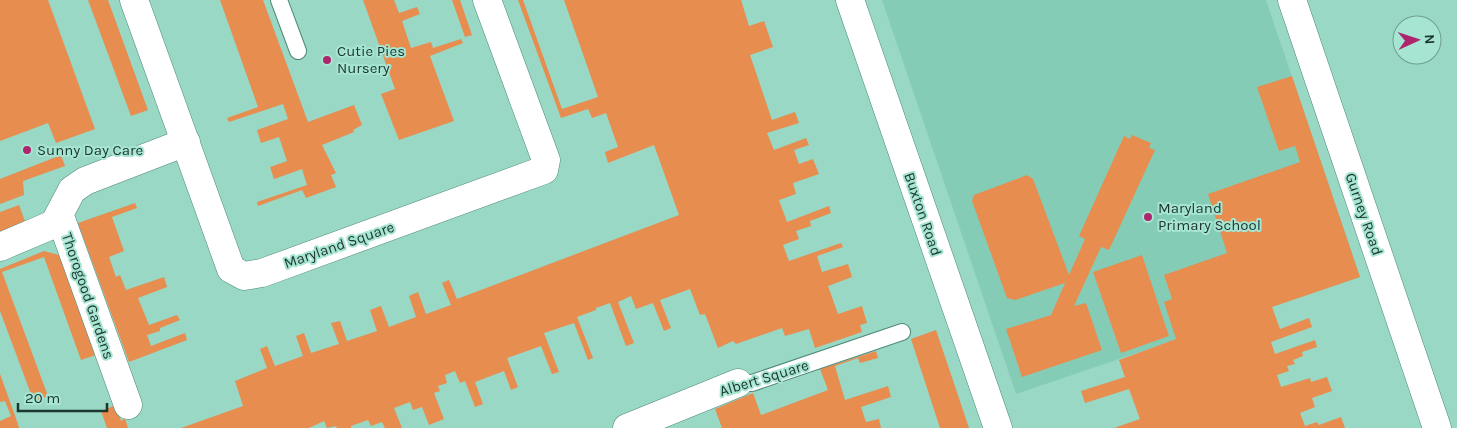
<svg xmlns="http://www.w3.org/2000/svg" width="1457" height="428" viewBox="0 0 1457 428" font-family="Karla,sans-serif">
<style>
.built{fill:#85ccb7}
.green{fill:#e68d4f}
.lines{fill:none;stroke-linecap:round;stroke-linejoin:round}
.lane-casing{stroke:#4d8979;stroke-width:18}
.street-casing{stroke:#4d8979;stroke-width:29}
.lane{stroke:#fff;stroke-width:16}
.street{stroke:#fff;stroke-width:28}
.poi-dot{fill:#ad266d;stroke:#a6e5d2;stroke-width:2}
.labels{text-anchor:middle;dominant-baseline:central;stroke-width:4;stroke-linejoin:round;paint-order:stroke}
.poi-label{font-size:15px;fill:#1d362f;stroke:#a6e5d2;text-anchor:start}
.street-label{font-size:15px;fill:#1d362f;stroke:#a6e5d2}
</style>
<rect width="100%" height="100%" fill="#99d8c5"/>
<path class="built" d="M 882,0 L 1266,0 L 1360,277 L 1016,394 Z"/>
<path class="green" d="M 0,0 L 48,0 L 95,129 L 56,143 L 48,123 L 0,141 Z
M 88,0 L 108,0 L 148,110 L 131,116 Z
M 220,0 L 263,0 L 308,122 L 354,105 L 362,125 L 353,130 L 354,132 L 322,145 L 336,173 L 331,175 L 336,187 L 306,198 L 302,190 L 258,206 L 257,202 L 307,185 L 302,169 L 274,179 L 270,167 L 287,161 L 279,137 L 261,143 L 257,130 L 288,119 L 283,104 L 229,122 L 227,118 L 258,107 Z
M 363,0 L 394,0 L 399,13 L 417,7 L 420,14 L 402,21 L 411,48 L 431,42 L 433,48 L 461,39 L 463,43 L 430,56 L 454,121 L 399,140 L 381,94 L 395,89 Z
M 452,0 L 460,0 L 472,35 L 465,37 Z
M 518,0 L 523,0 L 562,109 L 598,97 L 564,0 L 741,0 L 749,26 L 764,21 L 773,47 L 750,55 L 772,120 L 795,112 L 799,123 L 767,133 L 774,150 L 806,138 L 809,145 L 794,150 L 799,164 L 813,159 L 819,174 L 793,183 L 796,194 L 779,200 L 787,222 L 829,206 L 831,213 L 810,221 L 811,226 L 796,231 L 799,239 L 783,245 L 789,261 L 841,243 L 843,247 L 817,256 L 822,272 L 848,264 L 852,277 L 828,286 L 838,314 L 862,306 L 867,323 L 860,325 L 862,332 L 815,348 L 809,329 L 785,336 L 782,328 L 736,344 L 733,341 L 718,348 L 705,314 L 700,315 L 690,289 L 660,300 L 671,328 L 664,331 L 653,303 L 636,309 L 631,296 L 618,302 L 634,343 L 626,346 L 610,303 L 596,308 L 596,310 L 577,317 L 593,358 L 588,360 L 574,323 L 544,333 L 559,372 L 552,374 L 541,346 L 507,358 L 518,387 L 511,390 L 504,371 L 475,382 L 483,404 L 475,407 L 465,381 L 460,383 L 455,371 L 445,375 L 447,383 L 438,386 L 440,391 L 434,393 L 444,419 L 429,425 L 422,407 L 413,410 L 410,402 L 394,408 L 402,428 L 385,428 L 382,422 L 371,426 L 368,420 L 351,426 L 351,428 L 337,428 L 336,426 L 327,428 L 324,421 L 309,428 L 181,428 L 243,406 L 235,381 L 267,368 L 260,349 L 267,346 L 275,366 L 303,356 L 296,336 L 304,333 L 311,353 L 339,344 L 331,323 L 340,321 L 347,341 L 377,331 L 370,310 L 381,306 L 389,327 L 416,317 L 409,296 L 418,292 L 426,314 L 451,305 L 442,283 L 449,280 L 457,299 L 679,215 L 654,145 L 608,163 L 605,152 L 618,147 L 606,113 L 592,118 L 588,109 L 561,118 Z
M 1292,76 L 1360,277 L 1272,307 L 1280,329 L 1309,318 L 1312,327 L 1271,342 L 1275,354 L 1315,340 L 1317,347 L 1302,352 L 1303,356 L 1293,360 L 1295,364 L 1287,366 L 1289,371 L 1277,375 L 1281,387 L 1310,378 L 1311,382 L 1327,377 L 1332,391 L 1312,398 L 1315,407 L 1300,413 L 1305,426 L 1317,422 L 1319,425 L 1341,417 L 1345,428 L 1114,428 L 1140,419 L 1129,389 L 1085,403 L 1081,391 L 1125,377 L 1119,360 L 1176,339 L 1164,302 L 1172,299 L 1164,275 L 1227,253 L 1208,194 L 1300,162 L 1295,146 L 1279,151 L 1257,87 Z
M 1132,135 L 1151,143 L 1149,148 L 1155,150 L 1109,250 L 1101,247 L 1074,306 L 1086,303 L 1102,350 L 1022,377 L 1006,329 L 1051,315 L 1065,283 L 1015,300 L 1007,298 L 972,201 L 974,195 L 1027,175 L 1033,179 L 1069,275 L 1085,239 L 1079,236 L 1124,136 L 1130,139 Z
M 61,155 L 65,166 L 23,181 L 24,195 L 0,204 L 0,179 Z
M 135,203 L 137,208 L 112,217 L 124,251 L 109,257 L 116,277 L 120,275 L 126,290 L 164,277 L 167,287 L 138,298 L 149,325 L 177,315 L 180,320 L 160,328 L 160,331 L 147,335 L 151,346 L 185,333 L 187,340 L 129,362 L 78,223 Z
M 19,205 L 26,224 L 0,234 L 0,212 Z
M 44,251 L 59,255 L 96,355 L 81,360 L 44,257 L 2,272 L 48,396 L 34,402 L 0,311 L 0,269 Z
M 1142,255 L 1169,336 L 1121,353 L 1093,272 Z
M 936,330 L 969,428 L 940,428 L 911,339 Z
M 876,351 L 878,358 L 860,363 L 858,358 L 835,366 L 845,400 L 888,386 L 891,397 L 861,407 L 866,422 L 879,419 L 881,428 L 722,428 L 715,409 L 753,393 L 761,415 L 828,390 L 820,369 Z
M 0,374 L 18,424 L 19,428 L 0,428 L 0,421 L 11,416 L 5,401 L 0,402 Z
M 116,405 L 121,421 L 125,418 L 128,428 L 107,428 L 101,411 Z"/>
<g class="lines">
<g class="lane-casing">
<path id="lane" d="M 279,0 L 298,51
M 738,383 L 752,383 L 902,332"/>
</g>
<g class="street-casing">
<path id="street" d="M 134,0 L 231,269 L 244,276 L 262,273 L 544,170 L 546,160 L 487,0
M 850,0 L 998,428
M 1292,0 L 1437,428
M 60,216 L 128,405
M 0,247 L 54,224 L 72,190 L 85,181 L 186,142
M 627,428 L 738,383"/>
</g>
<use href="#lane" class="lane"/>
<use href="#street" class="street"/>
</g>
<g class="poi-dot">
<circle cx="327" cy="60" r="5"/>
<circle cx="27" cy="150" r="5"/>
<circle cx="1148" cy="217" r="5"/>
</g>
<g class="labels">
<g class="poi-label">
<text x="337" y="51">Cutie Pies<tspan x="337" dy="17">Nursery</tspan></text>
<text x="37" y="150">Sunny Day Care</text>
<text x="1158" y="208">Maryland<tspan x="1158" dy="17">Primary School</tspan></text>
</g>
<g class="street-label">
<text transform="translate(923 214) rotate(71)">Buxton Road</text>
<text transform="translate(1364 214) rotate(71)">Gurney Road</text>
<text transform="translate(339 245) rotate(-19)">Maryland Square</text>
<text transform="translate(88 296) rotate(71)">Thorogood Gardens</text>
<text transform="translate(764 378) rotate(-17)">Albert Square</text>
</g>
</g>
<g transform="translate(1417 40) rotate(87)"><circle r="24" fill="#a6e5d2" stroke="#6f9f91"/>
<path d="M0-4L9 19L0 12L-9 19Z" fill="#ad266d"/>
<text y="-8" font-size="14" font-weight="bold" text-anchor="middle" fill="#1d362f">N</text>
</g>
<path d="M18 403v8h89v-8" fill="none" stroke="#1d362f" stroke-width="2.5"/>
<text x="25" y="403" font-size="15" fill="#1d362f" stroke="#a6e5d2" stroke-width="4" paint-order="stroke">20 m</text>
</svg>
